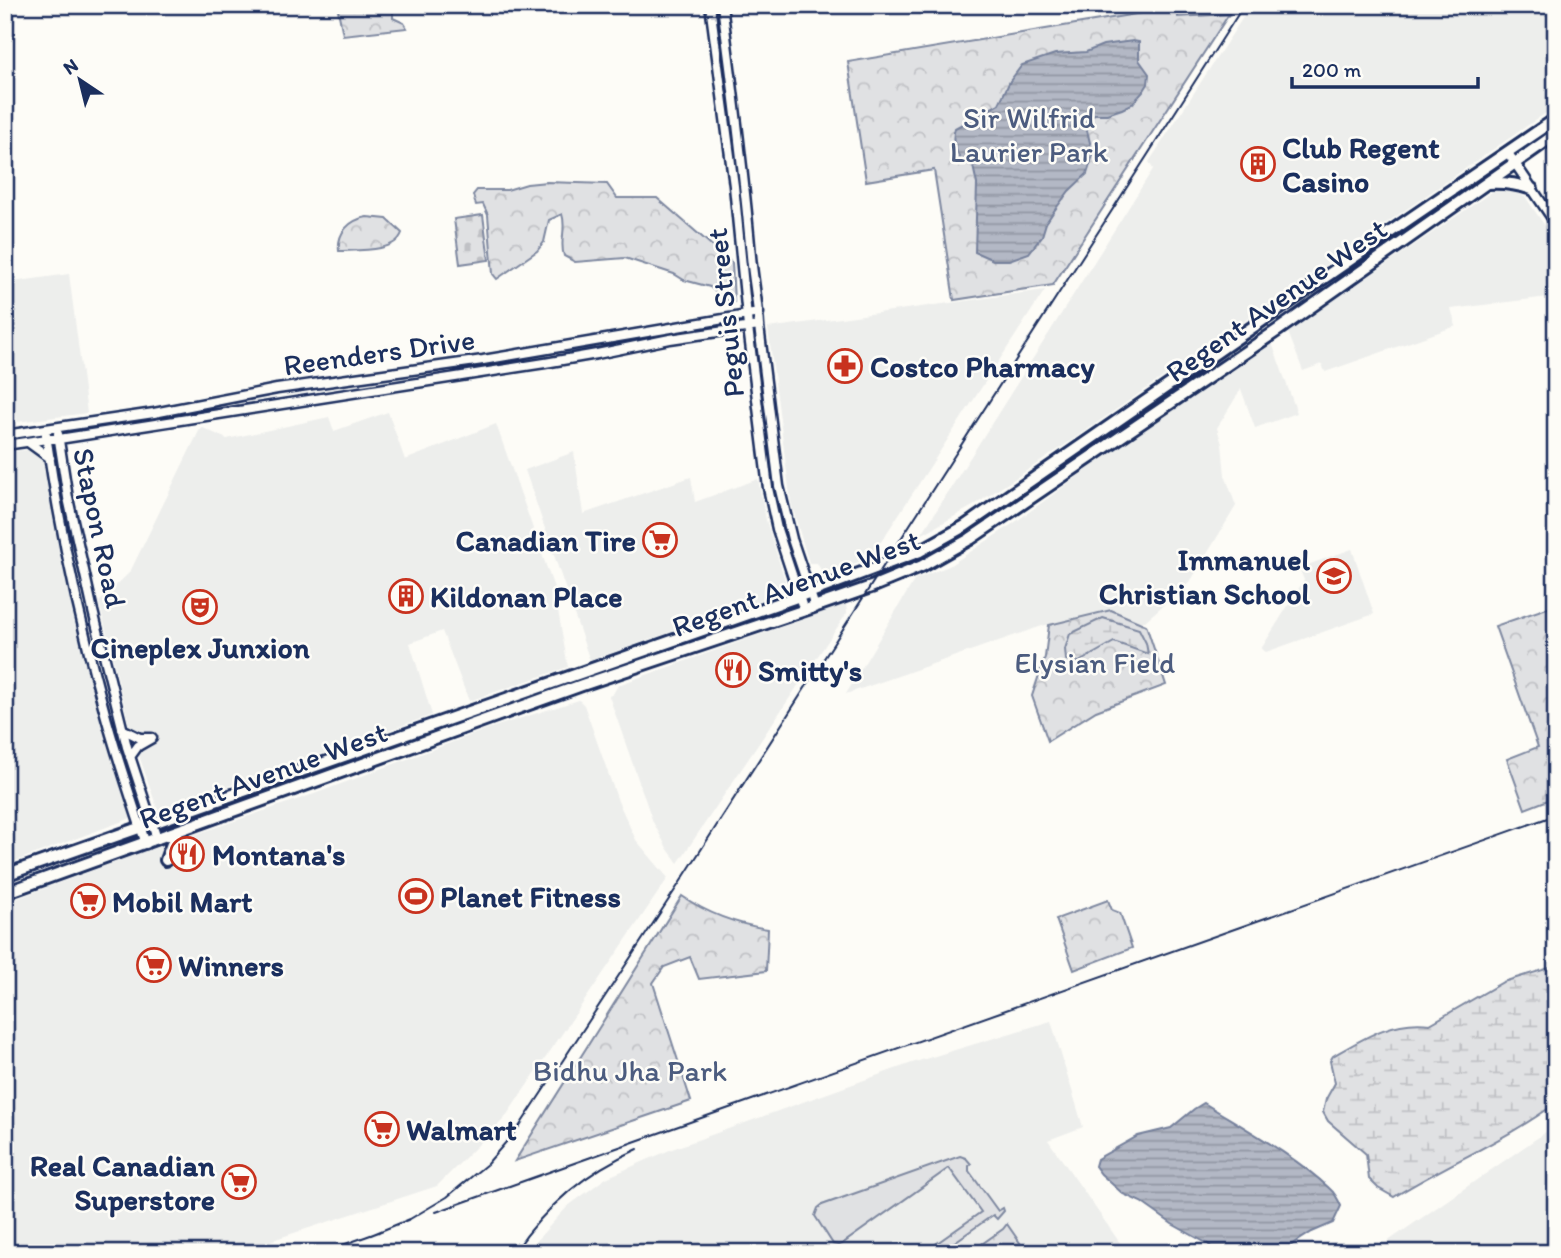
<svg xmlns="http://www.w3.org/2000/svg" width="1561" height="1258" viewBox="0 0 1561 1258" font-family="Itim,sans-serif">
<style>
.built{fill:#edeeec}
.grass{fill:#e0e1e3;stroke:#7e88a0;stroke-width:2}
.forest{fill:url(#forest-crowns);stroke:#7e88a0;stroke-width:2}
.wetland{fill:url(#wetland-marsh);stroke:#7e88a0;stroke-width:2}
.cemetery{fill:url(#cemetery-stones);stroke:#7e88a0;stroke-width:2}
.water{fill:url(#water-rules);stroke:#76819c;stroke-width:2}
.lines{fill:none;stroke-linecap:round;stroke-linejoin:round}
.minor-casing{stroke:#1b2f5e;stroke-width:13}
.major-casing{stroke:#1b2f5e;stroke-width:16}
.minor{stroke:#fdfcf7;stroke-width:8}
.major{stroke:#fdfcf7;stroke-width:10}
.rail{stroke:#1b2f5e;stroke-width:2}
.labels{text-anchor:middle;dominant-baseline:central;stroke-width:5;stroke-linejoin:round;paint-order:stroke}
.park-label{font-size:30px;fill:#4c5c7f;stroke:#fdfcf7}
.poi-label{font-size:30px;font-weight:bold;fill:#1b2f5e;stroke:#fdfcf7;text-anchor:start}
.street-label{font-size:30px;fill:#1b2f5e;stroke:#fdfcf7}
</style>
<defs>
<pattern id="forest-crowns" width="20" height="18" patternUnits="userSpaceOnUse" patternTransform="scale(1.75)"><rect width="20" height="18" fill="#e0e1e3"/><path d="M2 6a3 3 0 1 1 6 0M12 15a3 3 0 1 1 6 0" fill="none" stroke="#c0c1c5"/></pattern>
<pattern id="wetland-marsh" width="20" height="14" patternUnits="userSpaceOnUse" patternTransform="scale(1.75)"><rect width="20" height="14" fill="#e0e1e3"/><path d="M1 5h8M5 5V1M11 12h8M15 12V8" fill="none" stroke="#c0c1c5"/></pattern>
<pattern id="cemetery-stones" width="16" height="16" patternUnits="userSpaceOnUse" patternTransform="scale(1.75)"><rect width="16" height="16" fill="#e0e1e3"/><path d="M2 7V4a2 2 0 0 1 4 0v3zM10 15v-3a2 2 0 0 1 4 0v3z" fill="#c0c1c5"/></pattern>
<pattern id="water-rules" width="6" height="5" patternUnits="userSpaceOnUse" patternTransform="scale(1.75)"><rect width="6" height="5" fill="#b3b8c5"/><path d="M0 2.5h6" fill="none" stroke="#9196a3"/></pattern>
</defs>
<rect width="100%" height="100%" fill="#fdfcf7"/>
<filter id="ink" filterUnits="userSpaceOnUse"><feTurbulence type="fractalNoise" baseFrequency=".0143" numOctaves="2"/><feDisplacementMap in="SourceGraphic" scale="14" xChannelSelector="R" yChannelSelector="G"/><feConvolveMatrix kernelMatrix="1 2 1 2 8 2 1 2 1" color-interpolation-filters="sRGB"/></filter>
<g filter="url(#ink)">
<path class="built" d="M 1251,5 L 1556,5 L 1556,106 L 1046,458 L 973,506 L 921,535 L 1153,169 L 1149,162 Z
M 1509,187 L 1526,198 L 1556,242 L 1556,292 L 1548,297 L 1451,309 L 1456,326 L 1325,372 L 1322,364 L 1303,371 L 1288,332 L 1496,189 Z
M 69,274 L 87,413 L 17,422 L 10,365 L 5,365 L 5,283 Z
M 1045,290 L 875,551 L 873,556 L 824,576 L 817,563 L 809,563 L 791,503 L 768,328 Z
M 1272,343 L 1297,413 L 1255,428 L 1241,389 L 1217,428 L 1222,444 L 1225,475 L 1236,506 L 1190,582 L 1145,621 L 1045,625 L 846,694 L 915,579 L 949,566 L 1014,523 L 1100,460 Z
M 388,412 L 405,460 L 496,424 L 554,588 L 568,667 L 469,701 L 442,631 L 410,643 L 432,715 L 158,811 L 130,729 L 99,602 L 130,572 L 201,427 L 227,439 L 329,417 L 334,431 Z
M 36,449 L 48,456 L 86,656 L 107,736 L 131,818 L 5,865 L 5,452 Z
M 574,452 L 583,514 L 691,477 L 695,502 L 758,479 L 766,520 L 785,580 L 781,593 L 591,660 L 589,658 L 525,470 Z
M 1352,549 L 1374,614 L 1266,652 L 1261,649 L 1304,580 L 1299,568 Z
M 846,604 L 847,613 L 678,863 L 667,848 L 653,822 L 609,696 L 613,694 L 618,685 Z
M 579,700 L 584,705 L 618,801 L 636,840 L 668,878 L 504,1119 L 437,1186 L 233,1253 L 12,1253 L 5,1235 L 5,903 L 143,852 L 314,794 L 490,728 Z
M 1051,1021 L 1083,1127 L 1048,1140 L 1127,1253 L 529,1253 L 536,1241 L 568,1206 L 606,1178 L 672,1149 L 912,1063 Z
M 1556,1125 L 1556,1253 L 1371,1253 Z"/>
<path class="grass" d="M 960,1156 L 966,1158 L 971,1164 L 969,1166 L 969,1171 L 998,1211 L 1003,1208 L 1004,1211 L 997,1219 L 993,1215 L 939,1253 L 923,1253 L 981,1212 L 949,1168 L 842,1244 L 838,1245 L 833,1244 L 815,1216 L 818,1208 L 822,1205 Z"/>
<path class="forest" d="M 337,5 L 394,5 L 393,8 L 393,18 L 404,23 L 407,28 L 343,35 Z
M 1178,7 L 1178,17 L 1229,14 L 1053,285 L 954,300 L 934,170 L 866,181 L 848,62 Z
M 547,182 L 607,184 L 617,198 L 657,198 L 732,263 L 734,302 L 724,299 L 710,287 L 684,280 L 674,274 L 625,258 L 575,262 L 564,256 C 559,242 567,228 562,214 L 549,220 L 544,242 L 537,251 L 497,279 L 493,274 L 488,215 L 483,204 L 476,205 L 473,195 L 477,190 L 507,190 L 527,184 Z
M 367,217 L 387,219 L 402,233 C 395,253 357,250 339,251 C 337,233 349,220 367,217 Z
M 1556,605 L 1556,797 L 1525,809 L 1507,759 L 1538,747 L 1495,626 Z
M 1111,610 L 1146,625 L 1166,685 L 1096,711 L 1048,741 L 1032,696 L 1045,657 L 1049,625 Z
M 682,896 C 708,914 736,924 768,929 L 766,971 L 699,979 L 690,957 L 664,967 L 653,983 L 691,1101 L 515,1161 Z
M 1108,900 L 1112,910 L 1120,913 L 1132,948 L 1074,970 L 1056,919 Z
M 1007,1224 L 1027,1253 L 969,1253 L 1003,1229 Z"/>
<path class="wetland" d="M 1103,618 L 1139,629 L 1146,643 L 1148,654 L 1114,642 L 1079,662 L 1066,660 L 1065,649 L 1070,634 Z
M 1556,966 L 1556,1103 C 1506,1140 1447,1164 1394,1197 L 1378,1188 L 1369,1179 L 1366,1154 L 1328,1121 L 1323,1112 L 1326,1099 L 1335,1083 L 1330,1061 L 1333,1056 C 1364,1038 1393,1019 1430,1024 L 1503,982 Z"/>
<path class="cemetery" d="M 483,215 L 489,260 L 460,264 L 454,219 Z"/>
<path class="water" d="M 1133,41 L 1139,42 L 1139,60 L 1149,74 L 1148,84 L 1143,92 L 1132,104 L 1122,109 L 1107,114 L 1095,114 L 1084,118 L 1093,155 L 1087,174 L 1069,191 L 1054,211 L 1046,223 L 1042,236 L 1029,253 L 1009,260 L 993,260 L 975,252 L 977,184 L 973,166 L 961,161 C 955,148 951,142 955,128 L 999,104 L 1010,81 L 1022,65 L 1055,54 L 1086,52 L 1103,45 Z
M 1204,1103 C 1244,1128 1295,1156 1329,1188 C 1335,1193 1338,1199 1341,1206 L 1333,1223 L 1312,1232 L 1279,1253 L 1218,1253 L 1208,1244 L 1172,1224 L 1141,1202 L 1123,1194 L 1101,1174 L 1095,1166 L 1097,1159 L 1138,1136 L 1171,1128 L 1194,1109 Z"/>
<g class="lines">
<g class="minor-casing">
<path id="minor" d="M 710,5 L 734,186 L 748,327 L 768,488 L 777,529 L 804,611
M 722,5 C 733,89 744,172 751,256 C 753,279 758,303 759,326 L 779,486 L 792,539 L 815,607
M 1508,153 L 1556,224
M 58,434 L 68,498 L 93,611 L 127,747 L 157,839
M 5,435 L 154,413 L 277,389 L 483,360 L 759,313
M 46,435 C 59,526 79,618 103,706 C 115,752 131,798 146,844
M 28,442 L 50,458
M 5,445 L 47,439 L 59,439 L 545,363 L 597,354 L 670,339 L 759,326
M 122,729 L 140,738 L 152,738
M 130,757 L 138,746 L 152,738"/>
</g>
<g class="major-casing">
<path id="major" d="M 1488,183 C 1504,182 1517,184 1532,189
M 166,860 L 173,841 L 178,832
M 5,875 L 811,592 L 920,551 L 965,526 L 1399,226 L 1556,119
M 5,893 L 582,685 L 811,608 L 871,587 L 922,566 L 970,539 L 1278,330 L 1556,134"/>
</g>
<use href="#minor" class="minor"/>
<use href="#major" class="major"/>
<path class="rail" d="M 436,1212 L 1556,815
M 371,1235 L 410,1219 L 447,1197 L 487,1164 L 519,1127 L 679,884 L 1244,5
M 320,1253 L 379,1232
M 514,1253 C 545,1207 587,1171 638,1149"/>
</g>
</g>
<defs>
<g id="building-ring" transform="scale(1.75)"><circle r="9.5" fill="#fdfcf7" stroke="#c8321e" stroke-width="1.5"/><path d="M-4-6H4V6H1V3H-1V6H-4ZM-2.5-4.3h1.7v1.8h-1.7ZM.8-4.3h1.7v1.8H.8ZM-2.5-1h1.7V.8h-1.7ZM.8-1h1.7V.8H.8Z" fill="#c8321e"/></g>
<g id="pharmacy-ring" transform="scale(1.75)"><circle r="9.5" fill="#fdfcf7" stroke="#c8321e" stroke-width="1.5"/><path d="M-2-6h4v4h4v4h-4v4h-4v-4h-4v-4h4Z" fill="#c8321e"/></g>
<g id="supermarket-ring" transform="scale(1.75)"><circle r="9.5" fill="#fdfcf7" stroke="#c8321e" stroke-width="1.5"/><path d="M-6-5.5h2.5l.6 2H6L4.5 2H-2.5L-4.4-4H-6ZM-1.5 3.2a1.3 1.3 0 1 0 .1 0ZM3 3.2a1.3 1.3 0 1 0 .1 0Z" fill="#c8321e"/></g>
<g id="school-ring" transform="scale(1.75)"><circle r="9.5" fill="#fdfcf7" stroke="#c8321e" stroke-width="1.5"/><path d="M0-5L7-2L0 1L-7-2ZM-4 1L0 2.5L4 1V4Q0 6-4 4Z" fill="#c8321e"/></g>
<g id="theatre-ring" transform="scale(1.75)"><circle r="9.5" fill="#fdfcf7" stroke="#c8321e" stroke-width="1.5"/><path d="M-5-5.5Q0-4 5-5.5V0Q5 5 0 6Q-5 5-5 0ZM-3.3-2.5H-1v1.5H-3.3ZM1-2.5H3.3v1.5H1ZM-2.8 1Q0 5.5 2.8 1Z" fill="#c8321e"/></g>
<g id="restaurant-ring" transform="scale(1.75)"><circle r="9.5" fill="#fdfcf7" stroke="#c8321e" stroke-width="1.5"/><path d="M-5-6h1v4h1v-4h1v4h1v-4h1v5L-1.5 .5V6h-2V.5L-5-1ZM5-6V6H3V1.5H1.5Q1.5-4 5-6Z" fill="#c8321e"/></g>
<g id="stadium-ring" transform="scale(1.75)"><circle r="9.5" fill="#fdfcf7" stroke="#c8321e" stroke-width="1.5"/><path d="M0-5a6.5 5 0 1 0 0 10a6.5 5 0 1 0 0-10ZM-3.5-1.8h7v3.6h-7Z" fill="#c8321e"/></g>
</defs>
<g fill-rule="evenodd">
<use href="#building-ring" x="1258" y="164"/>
<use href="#pharmacy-ring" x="845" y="366"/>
<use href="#supermarket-ring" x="660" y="540"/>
<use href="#school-ring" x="1334" y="576"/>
<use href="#building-ring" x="406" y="596"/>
<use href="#theatre-ring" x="200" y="607"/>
<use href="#restaurant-ring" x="733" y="670"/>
<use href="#restaurant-ring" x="187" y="854"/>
<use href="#stadium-ring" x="416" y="896"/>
<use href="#supermarket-ring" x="88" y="901"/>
<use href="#supermarket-ring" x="154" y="965"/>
<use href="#supermarket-ring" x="382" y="1129"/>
<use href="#supermarket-ring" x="239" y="1182"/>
</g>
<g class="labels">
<g class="park-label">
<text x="1029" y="117">Sir Wilfrid<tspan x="1029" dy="34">Laurier Park</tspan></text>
<text x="1095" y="662">Elysian Field</text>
<text x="630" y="1070">Bidhu Jha Park</text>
</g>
<g class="poi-label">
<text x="1282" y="147">Club Regent<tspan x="1282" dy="34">Casino</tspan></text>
<text x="870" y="366">Costco Pharmacy</text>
<text x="636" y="540" text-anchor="end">Canadian Tire</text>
<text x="1310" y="559" text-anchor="end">Immanuel<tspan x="1310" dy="34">Christian School</tspan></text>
<text x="430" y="596">Kildonan Place</text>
<text x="200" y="647" text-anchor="middle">Cineplex Junxion</text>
<text x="758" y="670">Smitty's</text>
<text x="212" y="854">Montana's</text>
<text x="440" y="896">Planet Fitness</text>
<text x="112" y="901">Mobil Mart</text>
<text x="178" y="965">Winners</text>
<text x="406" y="1129">Walmart</text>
<text x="215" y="1165" text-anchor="end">Real Canadian<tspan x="215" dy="34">Superstore</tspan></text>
</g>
<g class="street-label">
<text transform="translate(1276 300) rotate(-35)">Regent Avenue West</text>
<text transform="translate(725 313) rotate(-96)">Peguis Street</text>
<text transform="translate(379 352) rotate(-8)">Reenders Drive</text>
<text transform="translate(100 528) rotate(78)">Stapon Road</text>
<text transform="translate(796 583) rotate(-20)">Regent Avenue West</text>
<text transform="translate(263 775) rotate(-20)">Regent Avenue West</text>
</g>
</g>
<rect width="1561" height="1258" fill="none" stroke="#fdfcf7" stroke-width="28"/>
<rect x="14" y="14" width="1533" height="1230" fill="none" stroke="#1b2f5e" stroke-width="2.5" filter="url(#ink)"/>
<g transform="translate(80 80) rotate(325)" stroke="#fdfcf7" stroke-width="5" paint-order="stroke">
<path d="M0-5L12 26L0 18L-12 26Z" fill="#1b2f5e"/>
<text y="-10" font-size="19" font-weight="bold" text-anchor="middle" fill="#1b2f5e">N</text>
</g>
<path d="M1292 77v10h186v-10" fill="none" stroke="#1b2f5e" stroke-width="3.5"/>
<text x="1302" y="77" font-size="21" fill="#1b2f5e" stroke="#fdfcf7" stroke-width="5" paint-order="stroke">200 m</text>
</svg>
